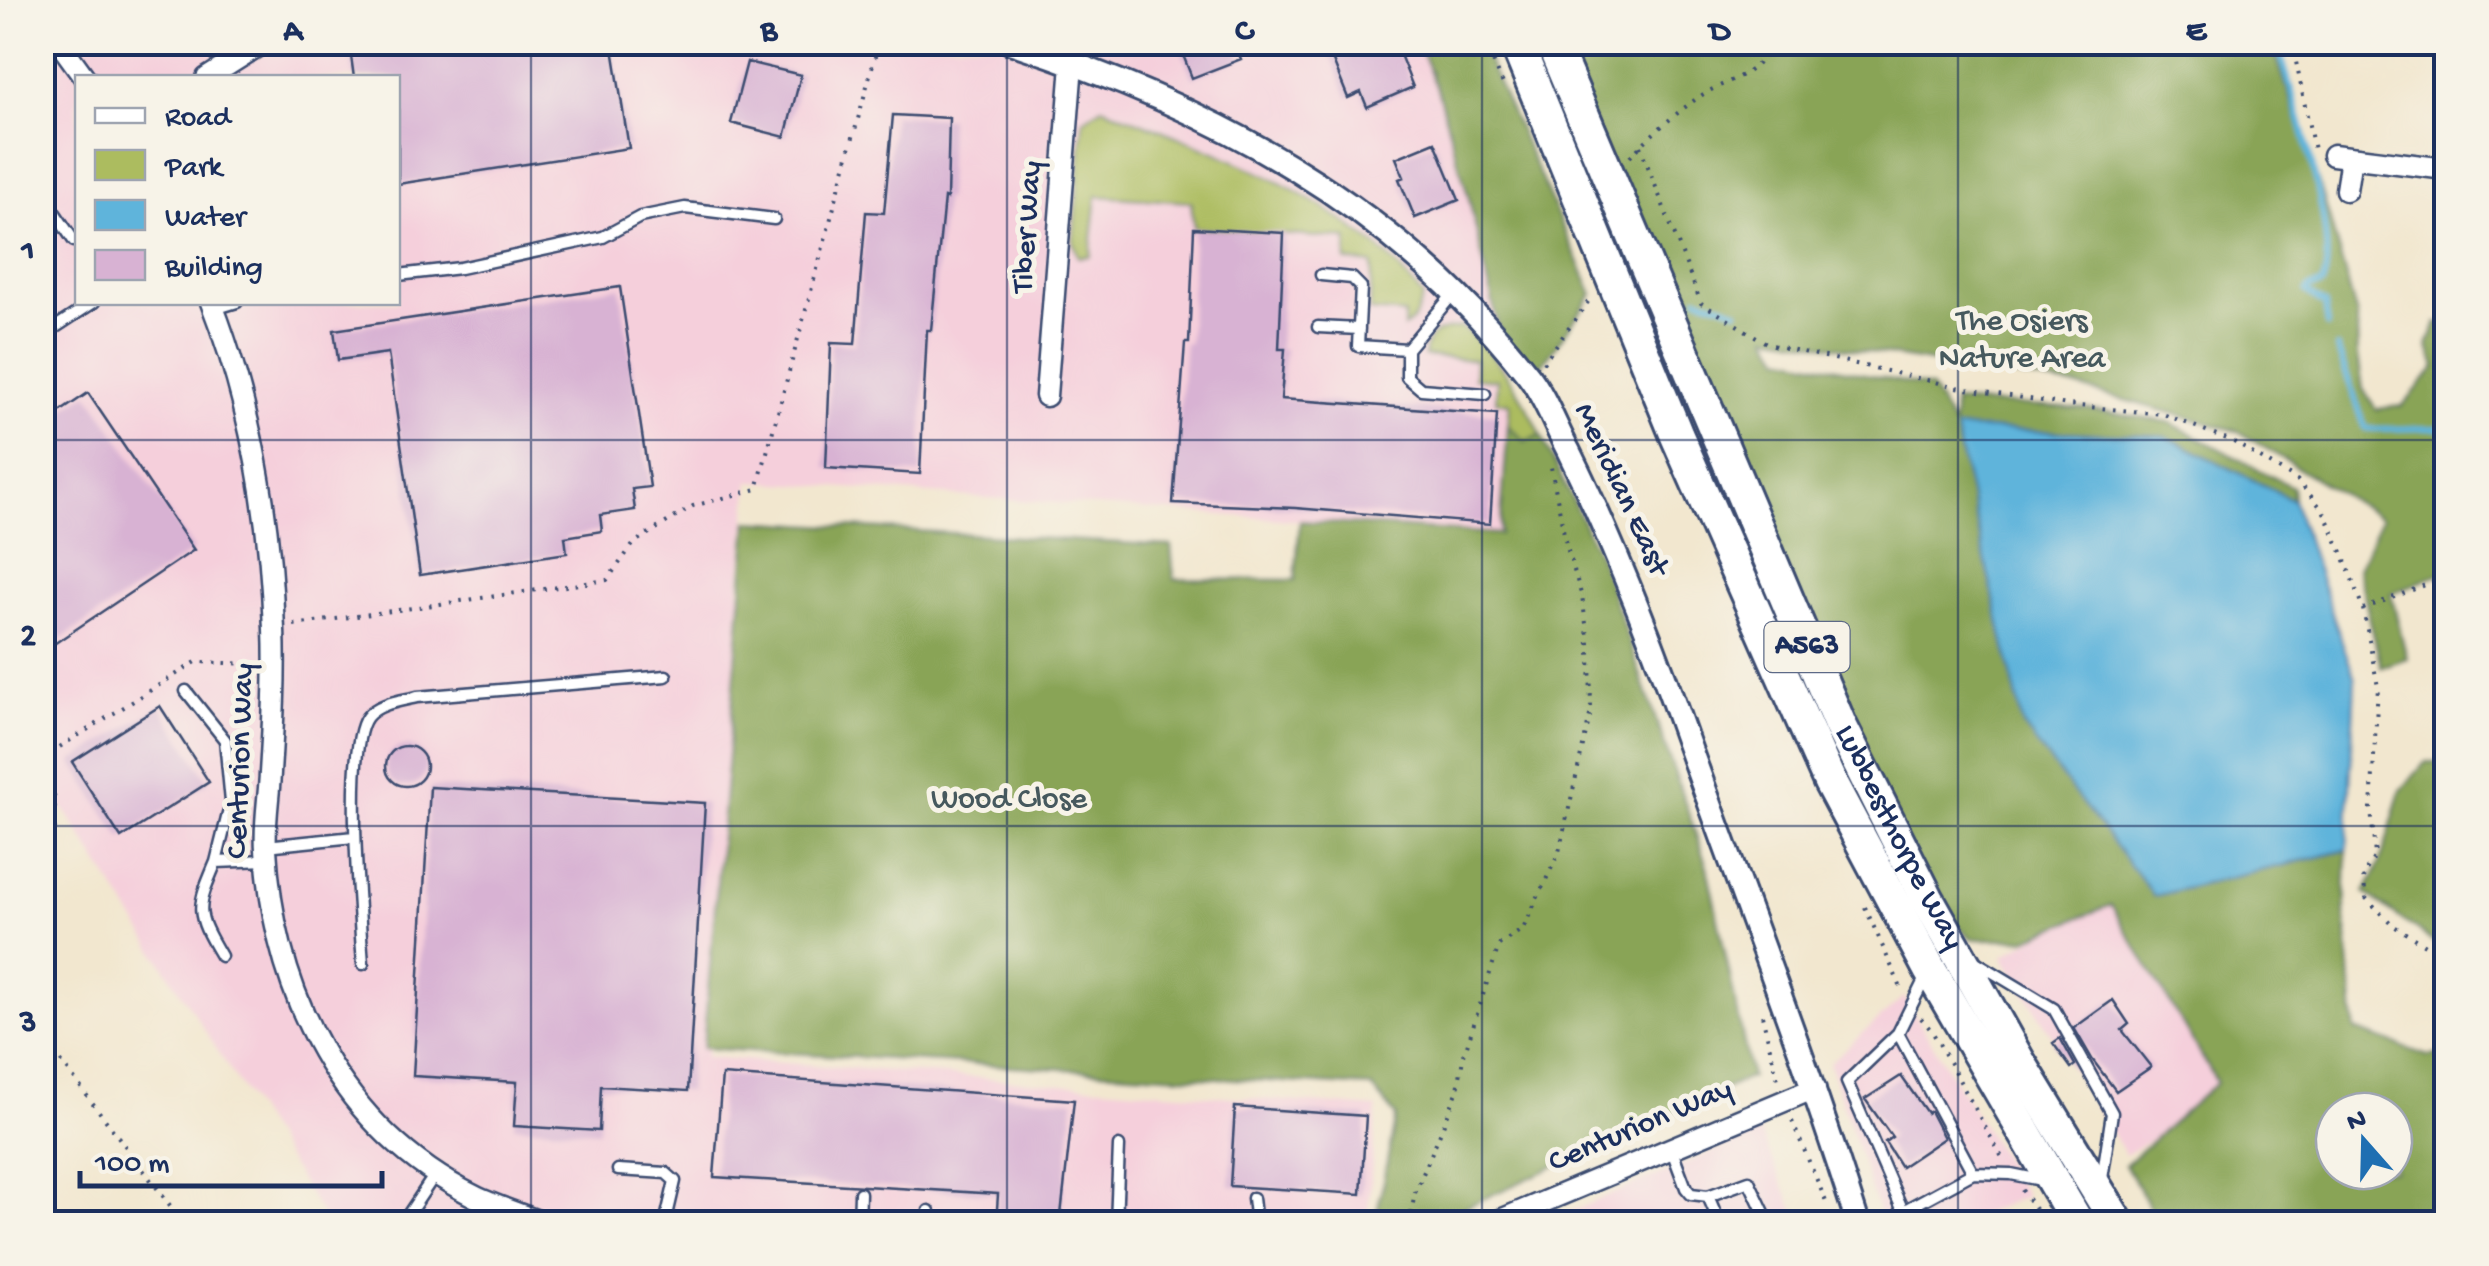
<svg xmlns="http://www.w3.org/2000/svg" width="2489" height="1266" viewBox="0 0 2489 1266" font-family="'Gochi Hand',sans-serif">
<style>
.built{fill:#f5cfdb;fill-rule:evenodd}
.green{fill:#acbc5f;stroke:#64765e;stroke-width:2.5}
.forest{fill:#89a456;stroke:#526a5a;stroke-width:2.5;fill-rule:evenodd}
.water{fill:#5fb4db;stroke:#3d729c;stroke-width:2.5}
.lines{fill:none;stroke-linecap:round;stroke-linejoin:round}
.stream{stroke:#5fb4db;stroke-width:6}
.building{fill:#d8b2d3}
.service-casing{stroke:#3b4b6f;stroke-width:15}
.minor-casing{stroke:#3b4b6f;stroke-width:25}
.tertiary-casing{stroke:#3b4b6f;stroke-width:28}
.trunk-casing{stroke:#3b4b6f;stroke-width:38}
.path{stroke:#3b4b6f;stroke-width:4;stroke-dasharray:2.5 8;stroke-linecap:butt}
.service{stroke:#fff;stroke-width:10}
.minor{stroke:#fff;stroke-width:20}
.tertiary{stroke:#fff;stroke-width:22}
.trunk{stroke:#fff;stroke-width:32}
.grid{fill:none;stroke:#1b2f5e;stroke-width:2.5;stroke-opacity:0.55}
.labels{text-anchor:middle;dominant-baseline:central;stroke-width:10;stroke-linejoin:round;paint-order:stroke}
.shield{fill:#f7f3e8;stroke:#5d6a87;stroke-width:2.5}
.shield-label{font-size:30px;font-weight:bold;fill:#1b2f5e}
.street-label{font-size:32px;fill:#1b2f5e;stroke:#f7f3e8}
.park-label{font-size:32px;fill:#46595e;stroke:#f7f3e8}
.neatline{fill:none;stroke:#1b2f5e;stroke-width:4}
.grid-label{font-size:32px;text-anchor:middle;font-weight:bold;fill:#1b2f5e}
</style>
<rect width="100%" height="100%" fill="#f7f3e8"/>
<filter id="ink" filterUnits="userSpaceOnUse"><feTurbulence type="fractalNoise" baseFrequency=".01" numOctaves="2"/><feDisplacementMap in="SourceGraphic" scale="20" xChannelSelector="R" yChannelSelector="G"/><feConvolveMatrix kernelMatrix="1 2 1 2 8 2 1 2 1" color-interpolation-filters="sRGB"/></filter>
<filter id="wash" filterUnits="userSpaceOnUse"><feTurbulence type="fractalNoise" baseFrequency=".0048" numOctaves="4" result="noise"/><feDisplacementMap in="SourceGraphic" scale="40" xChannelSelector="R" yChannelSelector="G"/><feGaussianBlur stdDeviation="2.25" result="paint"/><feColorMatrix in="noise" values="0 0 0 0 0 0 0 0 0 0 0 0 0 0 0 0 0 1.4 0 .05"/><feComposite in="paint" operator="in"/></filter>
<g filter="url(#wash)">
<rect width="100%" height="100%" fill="#f2e7cf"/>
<path class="built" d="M 43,43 L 1418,43 L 1437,89 L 1469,199 L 1494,300 L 1511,391 L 1500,535 L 750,481 L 739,595 L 755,594 L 706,1057 L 1377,1108 L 1367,1223 L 327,1223 L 63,807 L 43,822 ZM 78,78 L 398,78 L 398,302 L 78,302 Z
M 2110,890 L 2233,1089 L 2125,1155 L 2003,956 Z
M 1904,997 L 2026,1196 L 1959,1223 L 1882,1223 L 1829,1063 Z
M 1760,1132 L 1800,1223 L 1541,1224 Z"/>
<path class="green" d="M 1102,107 C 1199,145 1310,184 1387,256 C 1400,268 1411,283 1423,297 L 1415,318 L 1404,327 L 1404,314 L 1370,311 L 1372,264 L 1346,261 L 1348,239 L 1194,228 L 1191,202 L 1097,196 L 1090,256 L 1078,257 L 1073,242 L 1083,120 Z
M 1461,327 C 1496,352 1524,396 1541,435 L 1525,442 L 1508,426 L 1510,403 L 1496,401 L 1497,380 L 1474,378 L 1475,360 L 1424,356 C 1427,329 1438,332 1461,327 Z"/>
<path class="forest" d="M 1418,43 L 1480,43 L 1593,294 L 1532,379 L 1502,343 L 1469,199 L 1437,89 Z
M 1557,43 L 2272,43 L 2323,196 L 2357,316 L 2358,355 L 2363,389 L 2376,409 L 2402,406 L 2436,367 L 2428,345 L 2437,323 L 2446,324 L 2446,571 L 2391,594 L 2407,658 L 2381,667 L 2358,569 L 2381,518 L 2237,431 L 2077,387 L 1768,335 L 1781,356 L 1931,388 L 1953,426 L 1954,402 L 2089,409 L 2169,422 L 2292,487 L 2293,500 L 2165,436 L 2153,896 L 2347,850 L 2345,911 L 2355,1030 L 2428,1056 L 2446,1054 L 2446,1223 L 2159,1223 L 2125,1165 L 2217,1082 L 2111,905 L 2025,939 L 1971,939 L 1927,898 ZM 2334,1111 L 2394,1111 L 2394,1171 L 2334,1171 Z
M 2380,43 L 2446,43 L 2446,56 Z
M 1508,426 L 1525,441 L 1541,435 L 1599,556 L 1707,866 L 1751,1077 L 1430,1223 L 1389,1223 L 1376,1218 L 1396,1116 L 1372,1087 L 703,1048 L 748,521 L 1171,546 L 1174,579 L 1295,580 L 1300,521 L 1500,534 Z
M 2426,762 L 2446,762 L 2446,944 L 2439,946 L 2365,893 L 2380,863 L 2401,790 Z"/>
<path class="water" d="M 1955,428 L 2165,436 L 2293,500 L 2355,679 L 2347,850 L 2154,896 L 2023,726 Z"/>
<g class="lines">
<path class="stream" d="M 2277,42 C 2291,92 2342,242 2322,285 L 2309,288 L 2306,292 L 2325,305 L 2328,326
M 1698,297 L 1737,310
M 2337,348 L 2366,429 L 2446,428"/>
</g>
<g id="blocks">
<path class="building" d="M 439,42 L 612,42 L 629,148 L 398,184 L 398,78 L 354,78 L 351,56 Z
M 1178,42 L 1234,42 L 1241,59 L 1192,78 Z
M 1337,42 L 1395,42 L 1413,87 L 1367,107 L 1361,92 L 1348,98 L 1331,56 L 1341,52 Z
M 747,62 L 801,75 L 785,137 L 731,123 Z
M 893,115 L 949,118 L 947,199 L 944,198 L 931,330 L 927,330 L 920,474 L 826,468 L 831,343 L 855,344 L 866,212 L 884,213 Z
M 1435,142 L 1459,200 L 1415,218 L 1399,179 L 1404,177 L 1396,158 Z
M 1194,228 L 1284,233 L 1279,349 L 1285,349 L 1281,399 L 1497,414 L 1490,524 L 1295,508 L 1173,503 L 1185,343 L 1189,343 Z
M 620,287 L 650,487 L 632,489 L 635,510 L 600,515 L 602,531 L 565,537 L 567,553 L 420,575 L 388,353 L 338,360 L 334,330 Z
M 88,393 L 194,550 L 42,652 L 42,424 Z
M 160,706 L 209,782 L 121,838 L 72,762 Z
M386 766a20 20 0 1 1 40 0a20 20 0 1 1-40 0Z
M 430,787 L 705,803 L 688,1091 L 601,1086 L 599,1131 L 514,1126 L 517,1082 L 413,1076 Z
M 2113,1000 L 2129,1024 L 2122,1030 L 2151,1067 L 2116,1091 L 2092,1059 L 2074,1028 Z
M 2060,1038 L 2075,1065 L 2071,1068 L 2053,1043 Z
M 722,1075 L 1074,1100 L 1060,1224 L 996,1224 L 998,1194 L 714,1177 Z
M 1901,1076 L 1927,1113 L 1930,1111 L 1944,1138 L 1901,1167 L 1885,1142 L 1892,1137 L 1865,1099 Z
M 1235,1107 L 1366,1116 L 1361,1194 L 1230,1186 Z"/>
</g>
</g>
<g filter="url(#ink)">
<use href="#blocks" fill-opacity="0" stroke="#3b4b6f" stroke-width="2.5"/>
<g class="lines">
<g class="service-casing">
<path id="service" d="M 42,194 L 74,241
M 398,275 L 460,268 L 603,237 L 640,217 L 685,208 L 774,219
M 1321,275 L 1352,278 L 1361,287 L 1358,346 L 1407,349 L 1454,293
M 214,309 L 237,302
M 1318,327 L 1359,329
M 42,336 L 94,302
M 1407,349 L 1407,377 L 1421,389 L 1485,394
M 186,691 L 225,740 L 231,802 L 216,862 L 267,860
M 266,846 L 354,837
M 216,862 C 196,909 195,912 221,956
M 1976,962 L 2054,1009 L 2112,1113 L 2102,1179
M 363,964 C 360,920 344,747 367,717 C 378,703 401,701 417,697 L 666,676
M 1927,974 L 1898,1033 L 1973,1173 L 2011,1174 L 2046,1181
M 1898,1033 L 1847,1082 L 1903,1211 L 1973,1173
M 1671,1148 L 1686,1188 L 1691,1194 L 1708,1196 L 1720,1224
M 618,1170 L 666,1173 L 675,1181 L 665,1224
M 1708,1196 L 1749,1181 L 1769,1223
M 1253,1198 L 1256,1224
M 402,1224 L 436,1173
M 859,1224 L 860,1193
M 928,1224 L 929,1211
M 1116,1224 L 1119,1146"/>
</g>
<g class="minor-casing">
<path id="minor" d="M 59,42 L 85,78
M 207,78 L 264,42
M 2333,155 L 2446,169
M 2346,190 L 2351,158
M 211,302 C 252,407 270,517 274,629 C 276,677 273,725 270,773 C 269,798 264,824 266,849 C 274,993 340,1129 474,1196 C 496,1207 521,1214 545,1224
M 1046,396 L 1072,64
M 1491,1224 L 1815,1088"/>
</g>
<g class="tertiary-casing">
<path id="tertiary" d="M 1010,42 C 1212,107 1396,205 1528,375 C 1545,396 1555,426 1568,450 C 1615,545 1653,643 1688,743 C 1745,903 1807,1061 1858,1224"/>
</g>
<g class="trunk-casing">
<g id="trunk">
<path d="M 1516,42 L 1677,436 L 1830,782 L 1930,970 L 2078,1224"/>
<path id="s1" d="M 1552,42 L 1840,725 L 1927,898 L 2019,1062 L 2118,1224"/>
</g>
</g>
<path class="path" d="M 1485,42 L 1503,84
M 2292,42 L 2314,150
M 1640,146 L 1701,303 L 1768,344 L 1966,389 L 2068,405 L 2163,414 L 2232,441 L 2297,480 L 2323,510 L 2342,552 L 2363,609 L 2378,687 L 2371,808 L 2375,856 L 2363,875 L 2366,898 L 2394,926 L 2446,958
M 1630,157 C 1649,136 1673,116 1696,99 C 1722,80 1761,77 1770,42
M 1543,363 L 1591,298
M 2363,609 L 2446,577
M 294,625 L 607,580 L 635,542 L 693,506 L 757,489 L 879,42
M 42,758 L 196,662 L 255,664
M 42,778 L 55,798 L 55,826 L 42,884
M 1865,907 L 1902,990
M 1762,1015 L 1779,1084
M 1921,1018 L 1932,1031 L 2004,1161
M 42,1036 L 184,1224
M 1792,1121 L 1827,1204
M 2022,1190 L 2045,1224
M 1409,1224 L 1415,1193 L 1458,1090 L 1463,1058 L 1499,945 L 1523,929 L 1559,852 L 1591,711 L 1590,650 L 1582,597 L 1566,544 L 1551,467
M 1820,1224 L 1833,1218"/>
<use href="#service" class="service"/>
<use href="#minor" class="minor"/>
<use href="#tertiary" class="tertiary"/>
<use href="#trunk" class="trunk"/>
</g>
</g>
<path class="grid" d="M 531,42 L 531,1224M 1007,42 L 1007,1224M 1482,42 L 1482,1224M 1958,42 L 1958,1224M 42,440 L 2446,440M 42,826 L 2446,826"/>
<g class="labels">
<rect class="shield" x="1764.5" y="622" width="85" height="50" rx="8"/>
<g class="shield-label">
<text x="1807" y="647">A563</text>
</g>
<g class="street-label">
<text transform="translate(1029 227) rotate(-86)">Tiber Way</text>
<text transform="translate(1620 490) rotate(65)">Meridian East</text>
<text transform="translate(242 761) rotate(-88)">Centurion Way</text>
<text stroke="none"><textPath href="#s1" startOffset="868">Lubbesthorpe Way</textPath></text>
<text transform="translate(1641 1127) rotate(-23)">Centurion Way</text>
</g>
<g class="park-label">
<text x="2022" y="323">The Osiers<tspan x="2022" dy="37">Nature Area</tspan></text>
<text x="1009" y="801">Wood Close</text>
</g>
</g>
<rect width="2489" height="1266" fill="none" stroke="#f7f3e8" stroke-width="110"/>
<rect x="75" y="75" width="325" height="230" fill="#f7f3e8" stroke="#9fa5b1" stroke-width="2.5"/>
<rect x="95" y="108" width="50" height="15" fill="#ffffff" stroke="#9fa5b1" stroke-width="2.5"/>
<text x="165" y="125" font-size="30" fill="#1b2f5e">Road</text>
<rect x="95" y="150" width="50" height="30" fill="#acbc5f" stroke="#9fa5b1" stroke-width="2.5"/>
<text x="165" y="175" font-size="30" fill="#1b2f5e">Park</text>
<rect x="95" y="200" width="50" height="30" fill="#5fb4db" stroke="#9fa5b1" stroke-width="2.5"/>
<text x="165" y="225" font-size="30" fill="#1b2f5e">Water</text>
<rect x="95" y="250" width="50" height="30" fill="#d8b2d3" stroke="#9fa5b1" stroke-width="2.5"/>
<text x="165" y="275" font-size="30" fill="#1b2f5e">Building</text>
<g transform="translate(2364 1141) rotate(340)"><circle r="48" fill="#f7f3e8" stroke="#9fa5b1" stroke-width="2.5"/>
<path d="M0-8L18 38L0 25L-18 38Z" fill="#1f6fb2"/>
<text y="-15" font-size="28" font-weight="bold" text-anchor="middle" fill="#1b2f5e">N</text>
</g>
<path d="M80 1171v15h302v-15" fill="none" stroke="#1b2f5e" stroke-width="5"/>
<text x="95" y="1171" font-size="30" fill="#1b2f5e" stroke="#f7f3e8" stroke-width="8" paint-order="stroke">100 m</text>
<rect x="55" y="55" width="2379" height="1156" class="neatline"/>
<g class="grid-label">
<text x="293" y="39">A</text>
<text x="769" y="39">B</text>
<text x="1244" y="39">C</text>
<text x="1720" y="39">D</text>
<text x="2196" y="39">E</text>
<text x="28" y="259">1</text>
<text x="28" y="644">2</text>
<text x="28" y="1030">3</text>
</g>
</svg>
